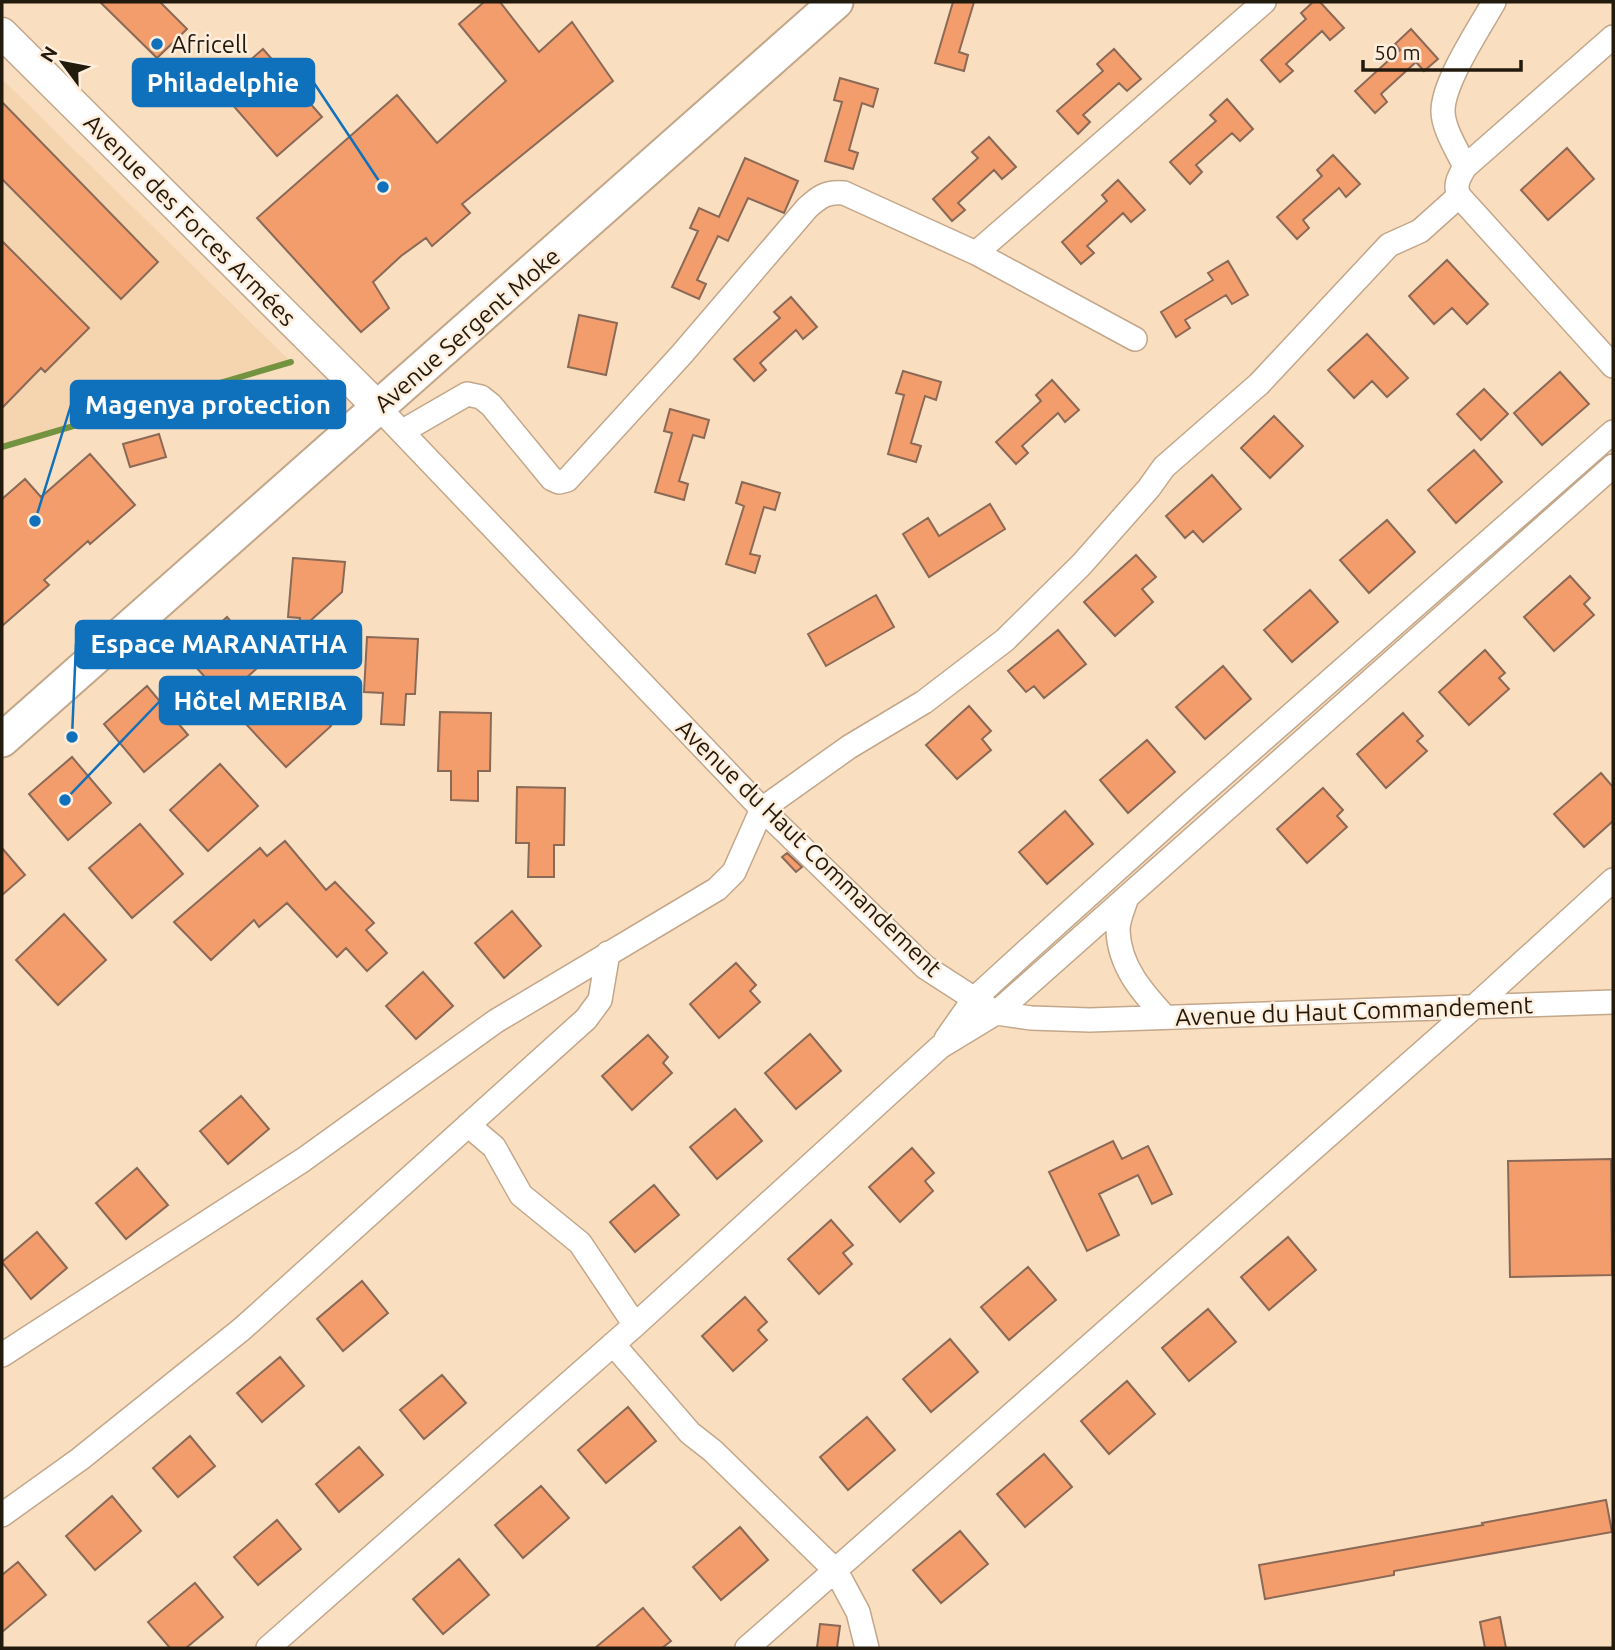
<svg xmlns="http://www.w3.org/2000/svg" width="1615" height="1650" viewBox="0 0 1615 1650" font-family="Ubuntu,sans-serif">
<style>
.built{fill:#f5d4b0}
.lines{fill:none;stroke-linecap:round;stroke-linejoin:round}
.stream{stroke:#739341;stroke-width:6}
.building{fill:#f39d6c;stroke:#8a6957;stroke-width:2}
.minor-casing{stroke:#c2a78b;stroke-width:26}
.tertiary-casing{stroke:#c2a78b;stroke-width:33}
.secondary-casing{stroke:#c2a78b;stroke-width:37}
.minor{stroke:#fff;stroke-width:23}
.tertiary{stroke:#fff;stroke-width:30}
.secondary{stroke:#fff;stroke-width:33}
.poi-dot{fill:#0f70bc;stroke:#ffeedc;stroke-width:2.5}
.labels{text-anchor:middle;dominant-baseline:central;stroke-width:5;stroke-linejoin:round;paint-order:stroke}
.poi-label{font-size:24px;fill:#231a0e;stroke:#ffeedc;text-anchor:start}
.street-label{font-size:24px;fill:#231a0e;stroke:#ffeedc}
.leader{fill:none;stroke:#0f70bc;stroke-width:2.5}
.callout-dot{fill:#0f70bc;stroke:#ffeedc;stroke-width:2.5}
.callout{fill:#0f70bc;stroke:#0f70bc;stroke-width:2.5}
.callout-label{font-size:26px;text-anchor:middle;font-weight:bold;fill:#fff}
</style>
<rect width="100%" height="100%" fill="#fadec0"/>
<path class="built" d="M 2,79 L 291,362 L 2,447 Z"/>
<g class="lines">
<path class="stream" d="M 2,447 L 291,362"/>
</g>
<path class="building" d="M 100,2 L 160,2 L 187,29 L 157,58 Z
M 484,2 L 500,2 L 539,52 L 572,22 L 613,81 L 462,204 L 470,213 L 432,246 L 426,238 L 401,256 L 373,282 L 389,308 L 361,332 L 257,218 L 397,95 L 437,143 L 506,81 L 459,24 Z
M 953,2 L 974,2 L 959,52 L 968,55 L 964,71 L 935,63 Z
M 1313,2 L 1320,2 L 1344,28 L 1330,40 L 1322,31 L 1286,64 L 1293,71 L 1280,82 L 1261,60 L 1306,19 L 1301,13 Z
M 1411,29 L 1438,59 L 1424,71 L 1416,62 L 1381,94 L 1387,102 L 1375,113 L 1355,91 L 1400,50 L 1395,44 Z
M 263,49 L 322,117 L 277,156 L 218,88 Z
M 1114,49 L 1141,79 L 1127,91 L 1119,83 L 1083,115 L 1090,122 L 1078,134 L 1057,111 L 1103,71 L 1097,64 Z
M 840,78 L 878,89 L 873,107 L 862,103 L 849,150 L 858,153 L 853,169 L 825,161 L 842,102 L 834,100 Z
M 1227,99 L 1253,129 L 1240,141 L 1232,133 L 1196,165 L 1202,172 L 1190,184 L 1170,162 L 1216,121 L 1210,115 Z
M 2,102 L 158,262 L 121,299 L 2,179 Z
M 989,137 L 1016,167 L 1002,179 L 994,170 L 958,203 L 965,210 L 952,221 L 933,199 L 978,158 L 972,152 Z
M 1567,148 L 1594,179 L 1548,220 L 1521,190 Z
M 1333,155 L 1360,184 L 1346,197 L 1339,188 L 1303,220 L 1309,228 L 1297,239 L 1277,217 L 1322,176 L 1317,170 Z
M 745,158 L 798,181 L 784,213 L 748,198 L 728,241 L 718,236 L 697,280 L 706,284 L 699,299 L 672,287 L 698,231 L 690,228 L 699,208 L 719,217 Z
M 1118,180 L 1145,210 L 1131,222 L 1123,213 L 1087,246 L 1094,253 L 1081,264 L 1062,242 L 1107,201 L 1102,195 Z
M 2,241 L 89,328 L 45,372 L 41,368 L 2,408 Z
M 1447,260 L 1488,304 L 1467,324 L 1452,308 L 1434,324 L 1409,296 Z
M 1228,261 L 1248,295 L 1232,304 L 1226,295 L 1185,320 L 1190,328 L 1176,337 L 1161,312 L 1213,280 L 1208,273 Z
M 791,297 L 817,327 L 803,339 L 796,330 L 760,363 L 766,370 L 754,381 L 734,359 L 780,318 L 774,312 Z
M 579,315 L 617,323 L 606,375 L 568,367 Z
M 1367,334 L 1408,378 L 1387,397 L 1372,381 L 1354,398 L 1328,370 Z
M 903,371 L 941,382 L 936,400 L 925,396 L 911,443 L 921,446 L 916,462 L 888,454 L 904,395 L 896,393 Z
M 1560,372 L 1589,404 L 1542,445 L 1514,413 Z
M 1052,380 L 1079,410 L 1065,422 L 1058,413 L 1022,446 L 1028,453 L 1016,464 L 996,442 L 1041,401 L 1036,395 Z
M 1484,389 L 1508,414 L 1481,440 L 1457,414 Z
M 670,409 L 709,420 L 704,438 L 693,435 L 679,481 L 688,484 L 684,500 L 655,492 L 672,433 L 664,431 Z
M 1274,416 L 1303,446 L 1270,478 L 1241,448 Z
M 159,434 L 166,457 L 130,467 L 123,444 Z
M 1474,450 L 1502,482 L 1456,523 L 1428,490 Z
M 90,454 L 135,505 L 90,544 L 88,541 L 44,580 L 49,585 L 2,626 L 2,499 L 25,479 L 41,497 Z
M 1212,475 L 1241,509 L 1203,542 L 1193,531 L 1185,538 L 1166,516 Z
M 742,482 L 780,493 L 775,510 L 764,507 L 750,554 L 760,556 L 755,573 L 726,564 L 744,506 L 736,503 Z
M 990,504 L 1005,529 L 929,577 L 903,534 L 928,518 L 939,536 Z
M 1387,520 L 1415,552 L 1369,593 L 1340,560 Z
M 1136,555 L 1156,577 L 1142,589 L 1153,602 L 1115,636 L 1084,602 Z
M 293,558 L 345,562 L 342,592 L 299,631 L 300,618 L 288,617 Z
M 1570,576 L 1590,598 L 1584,604 L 1594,615 L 1554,651 L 1524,617 Z
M 1310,590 L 1338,622 L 1292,662 L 1264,630 Z
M 876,595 L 894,627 L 826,666 L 808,634 Z
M 227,617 L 265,661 L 224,698 L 185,655 Z
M 1058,630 L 1086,664 L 1044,698 L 1034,686 L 1026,692 L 1008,671 Z
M 367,637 L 418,639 L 415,694 L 406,694 L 404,725 L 381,724 L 383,693 L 364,692 Z
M 1485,650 L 1505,673 L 1499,678 L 1509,689 L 1469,725 L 1439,692 Z
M 1223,666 L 1251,699 L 1205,739 L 1176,707 Z
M 286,684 L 294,693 L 294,687 L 331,726 L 286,767 L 245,723 Z
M 147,686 L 188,735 L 144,772 L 104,724 Z
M 969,706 L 991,731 L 982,739 L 991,750 L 957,779 L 926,745 Z
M 440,712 L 491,713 L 490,771 L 478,771 L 478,801 L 451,800 L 451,771 L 438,771 Z
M 1403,713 L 1423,736 L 1417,741 L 1427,751 L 1386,788 L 1357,754 Z
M 1147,740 L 1175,772 L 1128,813 L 1100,780 Z
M 72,757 L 111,803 L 68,840 L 29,794 Z
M 220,764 L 258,806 L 208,851 L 170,810 Z
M 1601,773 L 1613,787 L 1613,821 L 1584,847 L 1554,814 Z
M 517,787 L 565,788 L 564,845 L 554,845 L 554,877 L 528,877 L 529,843 L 516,843 Z
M 1323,788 L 1343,810 L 1337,816 L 1347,827 L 1307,863 L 1277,829 Z
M 1065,811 L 1093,844 L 1047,884 L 1019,852 Z
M 140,824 L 183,874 L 132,918 L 89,868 Z
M 285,841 L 326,890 L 335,882 L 374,923 L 366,930 L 387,953 L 367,971 L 346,948 L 337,957 L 287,903 L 259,927 L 254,920 L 211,960 L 174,922 L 260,848 L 267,856 Z
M 2,848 L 25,875 L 2,895 Z
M 787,853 L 802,867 L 796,872 L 782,857 Z
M 512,911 L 541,946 L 504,978 L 475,943 Z
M 64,914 L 106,960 L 58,1005 L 16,960 Z
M 736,963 L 756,985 L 750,991 L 760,1002 L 719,1038 L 690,1004 Z
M 423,972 L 453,1006 L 416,1039 L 386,1006 Z
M 810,1034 L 841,1071 L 796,1109 L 765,1073 Z
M 648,1035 L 668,1057 L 663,1063 L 672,1073 L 632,1110 L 602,1076 Z
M 241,1096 L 269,1129 L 228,1164 L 200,1131 Z
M 735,1109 L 762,1141 L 717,1179 L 690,1147 Z
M 1113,1141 L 1122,1159 L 1148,1146 L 1172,1194 L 1152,1204 L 1138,1175 L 1099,1194 L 1119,1235 L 1087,1251 L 1049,1172 Z
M 912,1148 L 934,1173 L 925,1181 L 933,1191 L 900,1222 L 869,1187 Z
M 1611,1159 L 1612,1275 L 1510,1277 L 1508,1161 Z
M 137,1168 L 168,1205 L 126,1239 L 96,1203 Z
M 654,1185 L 679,1215 L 635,1252 L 610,1222 Z
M 831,1220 L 853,1245 L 843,1253 L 852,1264 L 819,1294 L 788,1259 Z
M 37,1232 L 67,1268 L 31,1299 L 2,1262 Z
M 1288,1237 L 1316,1270 L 1269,1310 L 1241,1277 Z
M 1028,1267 L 1056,1300 L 1009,1340 L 981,1307 Z
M 362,1281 L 388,1313 L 343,1351 L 317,1319 Z
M 745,1297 L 767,1322 L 758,1330 L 767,1340 L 733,1371 L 702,1336 Z
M 1208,1309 L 1236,1342 L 1189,1381 L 1162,1348 Z
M 950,1339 L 978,1372 L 931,1412 L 903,1379 Z
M 280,1357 L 304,1386 L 262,1422 L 237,1393 Z
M 442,1375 L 466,1403 L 424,1439 L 400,1410 Z
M 1127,1381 L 1155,1414 L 1109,1454 L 1081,1421 Z
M 628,1407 L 656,1441 L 606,1483 L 578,1450 Z
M 867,1417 L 895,1450 L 848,1490 L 820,1457 Z
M 190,1436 L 215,1466 L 178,1497 L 153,1468 Z
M 359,1447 L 383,1475 L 339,1512 L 316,1484 Z
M 1044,1454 L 1072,1487 L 1025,1527 L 997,1494 Z
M 541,1486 L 569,1518 L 523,1558 L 495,1525 Z
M 112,1496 L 141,1531 L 95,1570 L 66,1536 Z
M 1606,1500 L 1612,1532 L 1394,1571 L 1394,1575 L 1265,1599 L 1259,1565 L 1483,1525 L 1482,1523 Z
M 277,1520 L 301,1549 L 258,1585 L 234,1557 Z
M 740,1527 L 768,1560 L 721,1600 L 693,1567 Z
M 960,1531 L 988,1564 L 941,1603 L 913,1570 Z
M 459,1559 L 489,1595 L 443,1634 L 413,1599 Z
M 18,1562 L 46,1595 L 2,1632 L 2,1575 Z
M 195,1583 L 223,1617 L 186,1648 L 170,1648 L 148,1622 Z
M 643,1608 L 671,1641 L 662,1648 L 595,1648 Z
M 1500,1617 L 1506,1648 L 1485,1648 L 1480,1622 Z
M 820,1624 L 840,1626 L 837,1648 L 817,1648 Z"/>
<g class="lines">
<g class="minor-casing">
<path id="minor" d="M 1613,37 L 1465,167 C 1459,177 1454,185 1459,196 L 1613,366
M 1465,167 C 1458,151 1443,129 1443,111 C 1443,82 1479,29 1494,2
M 976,253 L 1135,339
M 379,408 L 762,809 L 925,967 L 996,1013 L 1031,1018 L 1090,1020 L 1613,1002
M 403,431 L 467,394 L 481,397 L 491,405 L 552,479 L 559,482 L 567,480 L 682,354 L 807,208 C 819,197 827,191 844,193 L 976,253 L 1264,2
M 1127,897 C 1124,907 1118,919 1118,930 C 1119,966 1142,992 1165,1017
M 946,1039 L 974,999 L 1021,956 L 1192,802 L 1613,432
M 468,1125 L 494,1147 L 521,1195 L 580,1243 L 635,1325
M 613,1344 L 690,1433 L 713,1451 L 836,1571 L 858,1612 L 867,1648
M 2,1355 L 303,1160 L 496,1021 L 717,889 L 734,872 L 762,809 L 849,747 L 924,702 L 1005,640 L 1082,564 L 1149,488 L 1164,467 L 1259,384 L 1389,245 L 1420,231 L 1459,196
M 2,1515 L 80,1459 L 242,1329 L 586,1019 L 600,1000 L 608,953
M 268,1648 L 635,1325 L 940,1047 L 996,1013 L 1613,466
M 747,1648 L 1475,1006 L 1613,880"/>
</g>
<g class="tertiary-casing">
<path id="tertiary" d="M 2,33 L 379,408"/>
</g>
<g class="secondary-casing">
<path id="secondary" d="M 2,740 L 836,2"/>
</g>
<use href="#minor" class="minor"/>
<use href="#tertiary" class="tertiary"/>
<use href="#secondary" class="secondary"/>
</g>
<circle class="poi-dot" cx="157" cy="44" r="7"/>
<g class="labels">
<g class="poi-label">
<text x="171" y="44">Africell</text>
</g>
<g class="street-label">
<text transform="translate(190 220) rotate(45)">Avenue des Forces Armées</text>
<text transform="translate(467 330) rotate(-41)">Avenue Sergent Moke</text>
<text transform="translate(809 848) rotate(44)">Avenue du Haut Commandement</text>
<text transform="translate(1354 1011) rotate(-2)">Avenue du Haut Commandement</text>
</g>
</g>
<path class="leader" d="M383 187L314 83M35 521L71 405M72 737L76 644M65 800L160 701"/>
<g class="callout-dot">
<circle cx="383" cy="187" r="7"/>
<circle cx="35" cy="521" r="7"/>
<circle cx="72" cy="737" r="7"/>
<circle cx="65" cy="800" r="7"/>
</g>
<g class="callout">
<rect x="133" y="59" width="181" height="47" rx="7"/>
<rect x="71" y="381" width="274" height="47" rx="7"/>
<rect x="76" y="621" width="285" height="47" rx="7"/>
<rect x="160" y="677" width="201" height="47" rx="7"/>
</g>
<g class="callout-label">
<text x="223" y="92">Philadelphie</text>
<text x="208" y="414">Magenya protection</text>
<text x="219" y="653">Espace MARANATHA</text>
<text x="260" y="710">Hôtel MERIBA</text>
</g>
<rect width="1615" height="1650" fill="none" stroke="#231a0e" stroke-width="7"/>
<g transform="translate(63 63) rotate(302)" stroke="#ffeedc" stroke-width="5" paint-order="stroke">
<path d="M0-5L12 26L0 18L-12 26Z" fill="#231a0e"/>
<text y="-10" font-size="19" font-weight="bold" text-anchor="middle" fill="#231a0e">N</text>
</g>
<path d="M1363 60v10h158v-10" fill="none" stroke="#231a0e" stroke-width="3.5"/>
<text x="1374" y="60" font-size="21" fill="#231a0e" stroke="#ffeedc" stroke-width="5" paint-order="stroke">50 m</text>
</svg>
